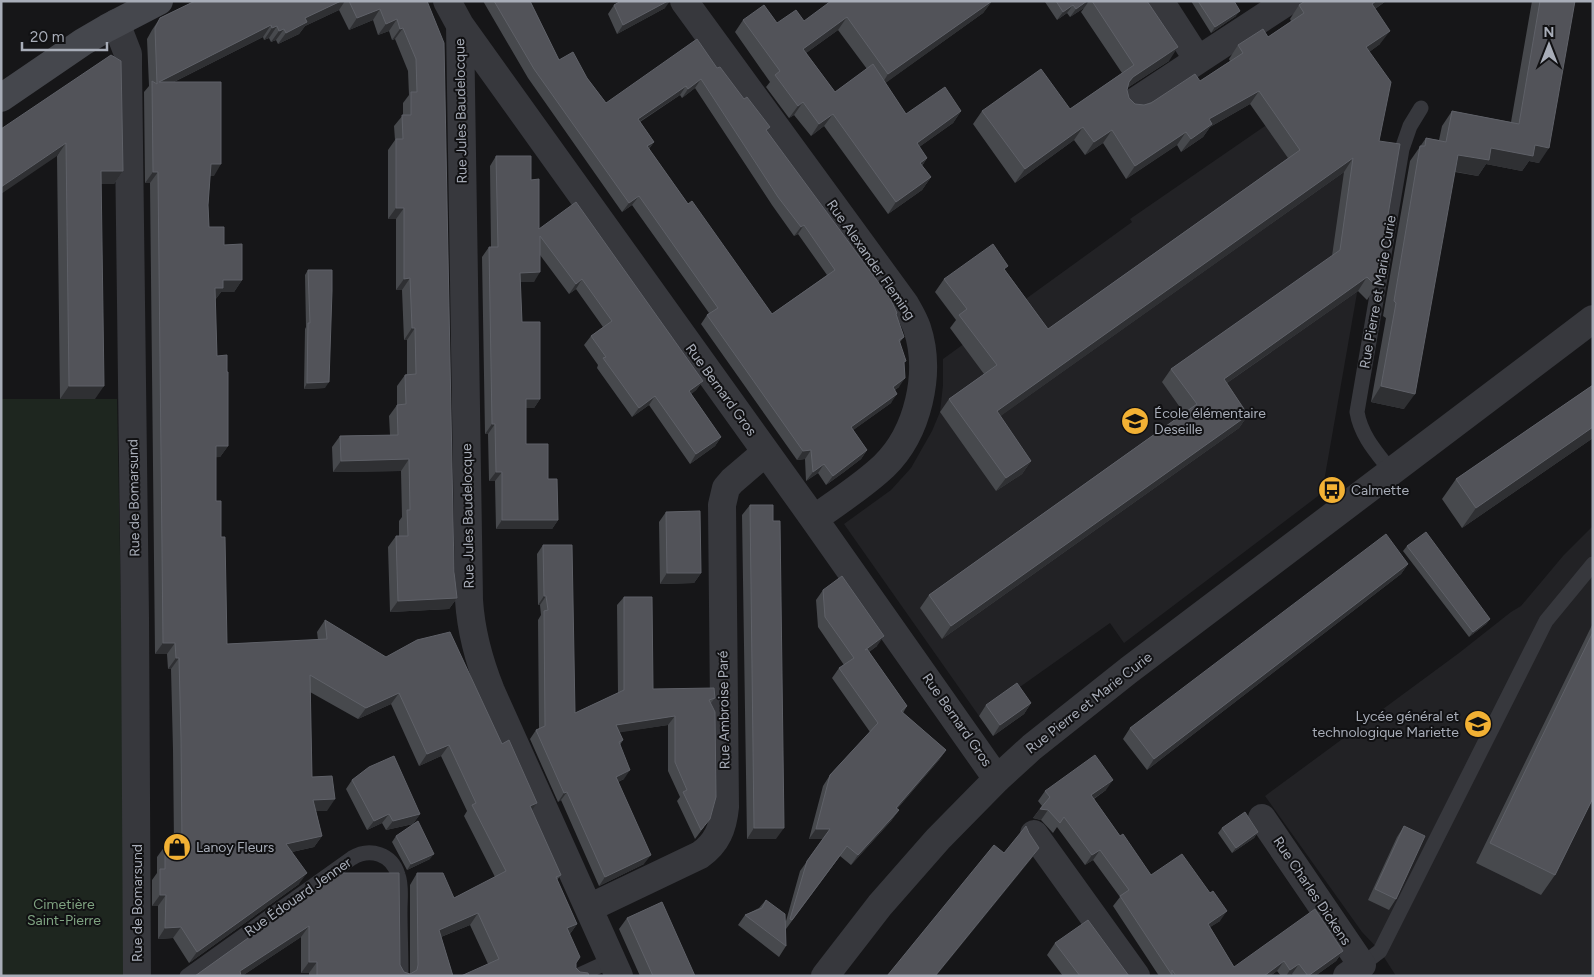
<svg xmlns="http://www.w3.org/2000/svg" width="1594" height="977" viewBox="0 0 1594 977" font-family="Figtree,sans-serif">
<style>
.built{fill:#222225}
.green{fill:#1e261f}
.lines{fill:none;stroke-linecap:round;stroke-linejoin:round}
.lane{stroke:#37383d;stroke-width:15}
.street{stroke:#37383d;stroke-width:28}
.secondary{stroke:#45474d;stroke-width:28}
.wall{fill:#47494d;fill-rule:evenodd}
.shaded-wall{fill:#2f3033}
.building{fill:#525359;stroke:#5f6168;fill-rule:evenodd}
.labels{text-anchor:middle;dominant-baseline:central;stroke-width:4;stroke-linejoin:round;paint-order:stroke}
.street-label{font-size:14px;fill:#a8adb8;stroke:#111113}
.poi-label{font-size:14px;fill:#a8adb8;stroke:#111113;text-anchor:start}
.park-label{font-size:14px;fill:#7fa381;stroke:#111113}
</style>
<rect width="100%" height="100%" fill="#161618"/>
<path class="built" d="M 1265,126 L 1381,156 L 1322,493 L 1124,643 L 1110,623 L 979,716 L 844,524 L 891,490 L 911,468 L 932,431 L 940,412 L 943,385 L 943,359 L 1132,222 L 1130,219 Z
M 1593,526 L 1593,976 L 1396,976 L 1380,951 L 1362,932 L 1265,796 L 1459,653 L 1511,612 L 1521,606 L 1563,556 Z"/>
<path class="green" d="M 1,399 L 117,399 L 128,976 L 1,976 Z"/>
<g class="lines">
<path class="lane" d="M 1391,471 C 1377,453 1361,436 1357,412 L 1402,149 L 1410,126 L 1421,108
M 1362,965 L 1380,951 L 1546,621 L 1593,564
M 187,976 L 352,858 C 370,847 392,854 398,875 C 402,886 400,898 400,910 C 400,932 401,954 401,976
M 577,976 L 612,960"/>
<path class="street" d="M 447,1 L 460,25 L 814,519 L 997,779
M 684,1 L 905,304 C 909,311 914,319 917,328 C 932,373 918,433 884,466 C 863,486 837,502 814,519
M 1160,1 L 1198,60 L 1288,1
M 116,23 L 128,54 L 128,66 L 135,618 L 137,976
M 460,25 L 469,600 C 471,632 479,661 491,691 L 619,976
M 1133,103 L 1198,60
M 1262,818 L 1362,965 L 1347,976
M 1034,834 L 1136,976
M 589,908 L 700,855 C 717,843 723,828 725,807 L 722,505 L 726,488 L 732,481 L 766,452
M 825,976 L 880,905 L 938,839 L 997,779 L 1032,747 L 1129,670 L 1593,319"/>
<path class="secondary" d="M 1,98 L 83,42 L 107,28 L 159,1"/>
</g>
<path class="wall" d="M 195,1 L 427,1 L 454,572 L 457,598 L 449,609 L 390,612 L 388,547 L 396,536 L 399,536 L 399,521 L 402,517 L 401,471 L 333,472 L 332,447 L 340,436 L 390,435 L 389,416 L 397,405 L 397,386 L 405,375 L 407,374 L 407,340 L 404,340 L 402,290 L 396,290 L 396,219 L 388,219 L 388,150 L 395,140 L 394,126 L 403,115 L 403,103 L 409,95 L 408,71 L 395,39 L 392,40 L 389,31 L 378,35 L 373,20 L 349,30 L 339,10 L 305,26 L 299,34 L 278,44 L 276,40 L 271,42 L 269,38 L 264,40 L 263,37 L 174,82 L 214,176 L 210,176 L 208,205 L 209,227 L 224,245 L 242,280 L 234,292 L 221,292 L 215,300 L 217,356 L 228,446 L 220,457 L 216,457 L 216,501 L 221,537 L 227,644 L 318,640 L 317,632 L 325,620 L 532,811 L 561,875 L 557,880 L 577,924 L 570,934 L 488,964 L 470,925 L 441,937 L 453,976 L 309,976 L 309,973 L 301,973 L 301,937 L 242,976 L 195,976 L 339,873 L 400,965 L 404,972 L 410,974 L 410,885 L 417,873 L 454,898 L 495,877 L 464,816 L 467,811 L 441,756 L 419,766 L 391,704 L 358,719 L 310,692 L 312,777 L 327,811 L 316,811 L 322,836 L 314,847 L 292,852 L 299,884 L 189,963 L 173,938 L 158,939 L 158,906 L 152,906 L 152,880 L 157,873 L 157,857 L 165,846 L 174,845 L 173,750 L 171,669 L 168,669 L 167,654 L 155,654 L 150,183 L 145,183 L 144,92 L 149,86 L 147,39 L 152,30 L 160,18 Z
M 483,1 L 530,1 L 559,60 L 587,78 L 606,103 L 717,68 L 767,131 L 897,313 L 896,314 L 904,337 L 900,342 L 904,364 L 899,387 L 895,390 L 891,403 L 853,430 L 867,450 L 861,459 L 844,472 L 826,485 L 818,473 L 806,481 L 805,459 L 797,460 L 701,324 L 707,315 L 709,313 L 632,205 L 622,212 L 528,78 ZM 695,88 L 772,205 L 794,236 L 798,234 L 827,275 L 772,314 L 688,204 L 649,149 L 654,142 L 640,122 L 680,95 L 682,98 Z
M 992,1 L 983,13 L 885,83 L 906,114 L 961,111 L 953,123 L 919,147 L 927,158 L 922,166 L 931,177 L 922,190 L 888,214 L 824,126 L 811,136 L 794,115 L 789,118 L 766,87 L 770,82 L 735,32 L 743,20 L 777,23 L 804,21 ZM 838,30 L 867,69 L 835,92 L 806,53 Z
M 1046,1 L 1147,1 L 1169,61 L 1127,88 L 1127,90 L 1129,98 L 1135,104 L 1144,105 L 1200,81 L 1230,61 L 1229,59 L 1238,45 L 1268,37 L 1291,21 L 1290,19 L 1299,5 L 1303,3 L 1303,1 L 1386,1 L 1375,9 L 1380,44 L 1369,52 L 1379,141 L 1376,286 L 1367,300 L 1358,291 L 1227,383 L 1248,415 L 1239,428 L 942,639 L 920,608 L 929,595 L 1184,413 L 1162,382 L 1171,369 L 1332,256 L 1344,172 L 1000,416 L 1031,461 L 1022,474 L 996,491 L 940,412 L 949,399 L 984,374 L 950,328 L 956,320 L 935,292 L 944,279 L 1005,270 L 1048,329 L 1288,158 L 1250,104 L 1210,127 L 1203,137 L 1181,152 L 1177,145 L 1126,179 L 1103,143 L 1085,155 L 1074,140 L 1015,183 L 973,124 L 982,111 L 1070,109 L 1122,73 L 1081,12 L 1084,8 L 1070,17 L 1067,13 L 1057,20 L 1045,2 Z
M 1191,1 L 1234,1 L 1236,16 L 1211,33 Z
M 1532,1 L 1575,1 L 1539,163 L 1529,161 L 1522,171 L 1486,164 L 1478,176 L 1455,172 L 1404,409 L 1371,402 L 1386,318 L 1383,316 L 1410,161 L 1426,138 L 1439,140 L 1442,126 L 1452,111 L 1511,122 Z
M 614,5 L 665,8 L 617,34 L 608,14 Z
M 111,55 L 123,171 L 114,184 L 101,184 L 95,399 L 60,399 L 57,156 Z
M 496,156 L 531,180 L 539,229 L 703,381 L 696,390 L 691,394 L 721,437 L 715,446 L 690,464 L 649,405 L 632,417 L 597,368 L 598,365 L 584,345 L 591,336 L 603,327 L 576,289 L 569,294 L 540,255 L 534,282 L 520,282 L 522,322 L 540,399 L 534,408 L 526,408 L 526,444 L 548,479 L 558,520 L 552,529 L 496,529 L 495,481 L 489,481 L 488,434 L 485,434 L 482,257 L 489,247 L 491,247 L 490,166 Z
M 308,270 L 325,388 L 304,389 L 305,329 L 306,327 L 305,275 Z
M 1593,385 L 1593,438 L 1462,528 L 1442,499 L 1456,479 Z
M 750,505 L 773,521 L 776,839 L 747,839 L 742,515 Z
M 666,512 L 701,573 L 694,583 L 660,584 L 659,522 Z
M 543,545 L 575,713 L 618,693 L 617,605 L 624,597 L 653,689 L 715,698 L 711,703 L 704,827 L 695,839 L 677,801 L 680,797 L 668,771 L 668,725 L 619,732 L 623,740 L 620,745 L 624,779 L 618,782 L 644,864 L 599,886 L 561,800 L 558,802 L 530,739 L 536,730 L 539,729 L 538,620 L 541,615 L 540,605 L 538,605 L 537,554 Z
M 1407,546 L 1490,619 L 1486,624 L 1469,637 L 1403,551 Z
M 1408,564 L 1401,574 L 1147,770 L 1123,739 L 1130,728 Z
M 823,590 L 877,646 L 869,652 L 907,706 L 903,713 L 946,750 L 939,760 L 897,809 L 899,810 L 891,821 L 851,865 L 840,856 L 786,929 L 786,946 L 779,957 L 738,925 L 745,915 L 759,908 L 766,900 L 786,921 L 800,871 L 823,839 L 809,839 L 823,786 L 830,775 L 870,732 L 832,678 L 839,668 L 844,665 L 818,627 L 816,600 Z
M 1593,623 L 1593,798 L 1555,875 L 1541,895 L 1476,863 Z
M 1031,703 L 1024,714 L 993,736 L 979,716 L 986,705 Z
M 352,780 L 420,814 L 413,824 L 386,830 L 382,823 L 367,830 L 346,789 Z
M 1106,790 L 1094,799 L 1120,836 L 1151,875 L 1220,921 L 1210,927 L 1234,967 L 1343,951 L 1336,961 L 1315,976 L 1293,976 L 1292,974 L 1289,976 L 1281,976 L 1277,971 L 1270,976 L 1159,976 L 1113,906 L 1120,897 L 1093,860 L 1085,865 L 1057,827 L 1053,833 L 1041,820 L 1033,818 L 1042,806 L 1038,801 L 1045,791 Z
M 1404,826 L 1396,899 L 1389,910 L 1368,900 L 1397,837 Z
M 1222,828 L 1258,832 L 1254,838 L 1232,853 L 1218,833 Z
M 396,836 L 430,859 L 407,870 L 392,842 Z
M 627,918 L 695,976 L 640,976 L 619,929 Z
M 1055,943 L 1129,976 L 1063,976 L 1047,955 Z"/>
<path class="shaded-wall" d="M 341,1 L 345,1 L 339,10 L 305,26 L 299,34 L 278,44 L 286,33 L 305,18 Z
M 668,1 L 670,1 L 665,8 L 617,34 L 623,25 Z
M 992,1 L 983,13 L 880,87 L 888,74 Z
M 1087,1 L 1089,1 L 1084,8 L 1070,17 L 1076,9 Z
M 1376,1 L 1386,1 L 1363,17 L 1372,4 Z
M 1073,5 L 1067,13 L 1057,20 L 1063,12 Z
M 380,9 L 373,20 L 349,30 L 357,18 Z
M 1240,11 L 1236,16 L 1211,33 L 1215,27 Z
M 847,17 L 838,30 L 795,61 L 803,49 Z
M 397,19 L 389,31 L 378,35 L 386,24 Z
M 271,25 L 263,37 L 152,93 L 159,82 Z
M 277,26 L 269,38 L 264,40 L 272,28 Z
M 403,28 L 395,39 L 392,40 L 400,29 Z
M 284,29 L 276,40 L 271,42 L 279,31 Z
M 1390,31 L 1380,44 L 1357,61 L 1366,47 Z
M 1178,47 L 1169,61 L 1124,90 L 1129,82 L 1133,77 Z
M 701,79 L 695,88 L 682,98 L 688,89 Z
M 686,86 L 680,95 L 631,127 L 638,119 Z
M 1259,91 L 1250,104 L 1210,127 L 1203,137 L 1181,152 L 1191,139 L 1209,119 Z
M 803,102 L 794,115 L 789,118 L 798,106 Z
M 961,111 L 953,123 L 908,155 L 917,143 Z
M 833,114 L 824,126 L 811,136 L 819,124 Z
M 1083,127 L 1074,140 L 1015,183 L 1025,169 Z
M 1112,130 L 1103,143 L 1085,155 L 1094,142 Z
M 1186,132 L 1177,145 L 1126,179 L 1135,166 Z
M 654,142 L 647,151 L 647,146 Z
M 66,143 L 57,156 L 1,194 L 1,187 Z
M 1535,145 L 1549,148 L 1539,163 L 1529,161 L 1522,171 L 1486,164 L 1478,176 L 1448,170 L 1458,155 L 1491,148 Z
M 927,158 L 919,170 L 920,163 Z
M 1353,158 L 1344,172 L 988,425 L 997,411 Z
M 211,164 L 221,164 L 214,176 L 203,176 Z
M 101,171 L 123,171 L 114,184 L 92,184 Z
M 153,172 L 158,172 L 150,183 L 145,183 Z
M 931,177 L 922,190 L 888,214 L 896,202 Z
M 639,196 L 632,205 L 622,212 L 629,203 Z
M 396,208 L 404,208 L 396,219 L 388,219 Z
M 804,225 L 798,234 L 794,236 L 801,227 Z
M 540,272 L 534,282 L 513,282 L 520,273 Z
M 1367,277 L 1358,291 L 1214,392 L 1224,379 Z
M 410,278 L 402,290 L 396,290 L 404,279 Z
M 582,279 L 576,289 L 569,294 L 576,284 Z
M 223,280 L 242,280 L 234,292 L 221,292 L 215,300 L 215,288 Z
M 412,328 L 415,328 L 407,340 L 404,340 Z
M 905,378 L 899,387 L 886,396 L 893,387 Z
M 703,381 L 696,390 L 683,401 L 689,391 Z
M 329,382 L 325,388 L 304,389 L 307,383 Z
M 69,386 L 104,386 L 95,399 L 60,399 Z
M 1381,386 L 1415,394 L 1404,409 L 1371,402 Z
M 897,394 L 891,403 L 845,436 L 851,427 Z
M 655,396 L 649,405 L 632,417 L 639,408 Z
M 526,399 L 540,399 L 534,408 L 520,408 Z
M 1248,415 L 1239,428 L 942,639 L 951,626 Z
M 492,424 L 495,424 L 488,434 L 485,434 Z
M 1593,427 L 1593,438 L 1462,528 L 1476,508 Z
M 721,437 L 715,446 L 690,464 L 696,454 Z
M 216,446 L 228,446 L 220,457 L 208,458 Z
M 811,450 L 805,459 L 797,460 L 803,451 Z
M 867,450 L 861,459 L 844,472 L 826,485 L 833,476 Z
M 409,459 L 401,471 L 333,472 L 341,461 Z
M 1031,461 L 1022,474 L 996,491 L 1006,478 Z
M 824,464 L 818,473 L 806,481 L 813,472 Z
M 496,472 L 502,472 L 495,481 L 489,481 Z
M 502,520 L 558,520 L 552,529 L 496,529 Z
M 1408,564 L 1401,574 L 1147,770 L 1154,759 Z
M 667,573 L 701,573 L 694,583 L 660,584 Z
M 544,596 L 546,596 L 540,605 L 538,605 Z
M 457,598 L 449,609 L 390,612 L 398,601 Z
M 1490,619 L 1486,624 L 1469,637 L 1473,632 Z
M 884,636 L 877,646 L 858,660 L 865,650 Z
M 163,643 L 175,643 L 167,654 L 155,654 Z
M 176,658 L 179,658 L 171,669 L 168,669 Z
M 399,693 L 391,704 L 358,719 L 366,708 Z
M 1031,703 L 1024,714 L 993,736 L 1000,725 Z
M 675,716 L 668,725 L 610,734 L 616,725 Z
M 449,745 L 441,756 L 419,766 L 427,754 Z
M 946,750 L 939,760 L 889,818 L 896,808 Z
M 630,770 L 624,779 L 609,786 L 616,777 Z
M 1113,780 L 1106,790 L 1084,805 L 1091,795 Z
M 567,792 L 561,800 L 558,802 L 564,793 Z
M 335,799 L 327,811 L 305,811 L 313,800 Z
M 537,803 L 529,814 L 530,806 Z
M 1040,809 L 1048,810 L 1041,820 L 1033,818 Z
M 899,810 L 891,821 L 851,865 L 858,855 Z
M 389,814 L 382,823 L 367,830 L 374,821 Z
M 420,814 L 413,824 L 386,830 L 393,821 Z
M 754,828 L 784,828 L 776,839 L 747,839 Z
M 816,829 L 830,829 L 823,839 L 809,839 Z
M 1258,832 L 1254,838 L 1232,853 L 1236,848 Z
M 322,836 L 314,847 L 278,855 L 286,844 Z
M 1039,848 L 1032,858 L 936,976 L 935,976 Z
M 1100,850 L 1093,860 L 1085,865 L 1092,855 Z
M 434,854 L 430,859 L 407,870 L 411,864 Z
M 651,855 L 644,864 L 599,886 L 605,877 Z
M 307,873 L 299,884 L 189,963 L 197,952 Z
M 160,895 L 166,895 L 158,906 L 152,906 Z
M 1227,911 L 1220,921 L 1201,933 L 1208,924 Z
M 478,913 L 470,925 L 431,941 L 439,930 Z
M 577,924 L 569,935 L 567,928 Z
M 309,926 L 301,937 L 242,976 L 237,976 L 240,971 Z
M 181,927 L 173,938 L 158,939 L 165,928 Z
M 1343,951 L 1336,961 L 1315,976 L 1308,976 Z
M 1284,961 L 1277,971 L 1270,976 L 1264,976 Z
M 309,962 L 317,962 L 309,973 L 301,973 Z
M 1299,964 L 1292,974 L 1289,976 L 1286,976 L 1290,970 Z"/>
<path class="building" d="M 195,1 L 341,1 L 305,18 L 307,22 L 286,33 L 284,29 L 279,31 L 277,26 L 272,28 L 271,25 L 159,82 L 221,82 L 221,164 L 211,164 L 208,205 L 209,227 L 224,227 L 224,245 L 242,244 L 242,280 L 223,280 L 223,288 L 215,288 L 217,356 L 227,355 L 227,372 L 228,372 L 228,446 L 216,446 L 216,501 L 221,501 L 221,537 L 225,537 L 227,644 L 327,639 L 325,620 L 386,657 L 417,640 L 450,632 L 502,744 L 509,740 L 537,803 L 530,806 L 561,875 L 556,877 L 577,924 L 567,928 L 580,957 L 576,963 L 576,968 L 580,972 L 588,973 L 589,976 L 461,976 L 499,959 L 478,913 L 439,930 L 453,976 L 317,976 L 317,962 L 309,962 L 309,926 L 240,971 L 241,976 L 195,976 L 339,873 L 399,873 L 400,965 L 404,972 L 410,974 L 417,970 L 418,965 L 417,873 L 443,873 L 454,898 L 506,871 L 472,805 L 476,803 L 449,745 L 427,754 L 399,693 L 366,708 L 310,675 L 312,777 L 332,776 L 335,799 L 313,800 L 322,836 L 286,844 L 307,873 L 197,952 L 181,927 L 165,928 L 166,895 L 160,895 L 160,869 L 165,869 L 165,846 L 182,845 L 181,739 L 179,658 L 176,658 L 175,643 L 163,643 L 158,172 L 153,172 L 152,81 L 157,84 L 155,28 L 160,18 Z
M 349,1 L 427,1 L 444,43 L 454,572 L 457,598 L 398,601 L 396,536 L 408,536 L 407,510 L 410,510 L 409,459 L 341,461 L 340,436 L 398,435 L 397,405 L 406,404 L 405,375 L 416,374 L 415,328 L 412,328 L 410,278 L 404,279 L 404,208 L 396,208 L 396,139 L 403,139 L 402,115 L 411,115 L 411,92 L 417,92 L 416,59 L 403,28 L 400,29 L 397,19 L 386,24 L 380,9 L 357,18 Z
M 494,1 L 530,1 L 559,60 L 573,52 L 587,78 L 606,103 L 697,39 L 717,68 L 720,67 L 744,99 L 747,97 L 770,127 L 766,130 L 890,298 L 897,313 L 896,314 L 904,337 L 899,340 L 906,361 L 904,362 L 905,378 L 893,387 L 897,394 L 851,427 L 867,450 L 833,476 L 824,464 L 813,472 L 811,450 L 803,451 L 707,315 L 718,308 L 639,196 L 629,203 L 534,69 ZM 701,79 L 778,197 L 801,227 L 804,225 L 835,270 L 772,314 L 692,201 L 688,204 L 647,146 L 654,142 L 638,119 L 686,86 L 688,89 Z
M 621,1 L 668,1 L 623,25 L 614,5 Z
M 831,1 L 992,1 L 888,74 L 847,17 L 803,49 L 835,92 L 873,64 L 906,114 L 945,87 L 961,111 L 917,143 L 927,158 L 920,163 L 931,177 L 896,202 L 833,114 L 819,124 L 803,102 L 798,106 L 775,75 L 780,71 L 743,20 L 764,5 L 777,23 L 796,10 L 804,21 Z
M 1056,1 L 1087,1 L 1076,9 L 1073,5 L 1063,12 Z
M 1092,1 L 1147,1 L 1178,47 L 1133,77 L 1129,82 L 1127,90 L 1129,98 L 1135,104 L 1144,105 L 1151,103 L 1195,74 L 1200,81 L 1243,53 L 1238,45 L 1263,29 L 1268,37 L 1304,13 L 1299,5 L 1305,1 L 1376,1 L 1372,4 L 1390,31 L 1366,47 L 1391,82 L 1379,141 L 1400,144 L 1376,286 L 1367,277 L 1224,379 L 1248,415 L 951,626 L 929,595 L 1197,404 L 1171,369 L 1340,250 L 1353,158 L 997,411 L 1031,461 L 1006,478 L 949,399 L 997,365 L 959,315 L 967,309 L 944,279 L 993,244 L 1008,266 L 1004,269 L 1048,329 L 1300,150 L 1259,91 L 1209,119 L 1212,124 L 1191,139 L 1186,132 L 1135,166 L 1112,130 L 1094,142 L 1083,127 L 1025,169 L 982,111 L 1041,69 L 1070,109 L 1134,65 Z
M 1198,1 L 1234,1 L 1240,11 L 1215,27 Z
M 1540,1 L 1575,1 L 1549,148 L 1535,145 L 1533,156 L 1491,148 L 1489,160 L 1458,155 L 1415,394 L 1381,386 L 1396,303 L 1394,301 L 1420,146 L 1425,146 L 1426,138 L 1446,142 L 1452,111 L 1519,124 Z
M 111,55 L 121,61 L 123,171 L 101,171 L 104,386 L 69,386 L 66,143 L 1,187 L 1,129 Z
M 496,156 L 531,156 L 531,180 L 539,179 L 539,229 L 576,202 L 703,381 L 689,391 L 721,437 L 696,454 L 655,396 L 639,408 L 603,358 L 606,357 L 591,336 L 612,321 L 582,279 L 576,284 L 540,236 L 540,272 L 520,273 L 522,322 L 540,322 L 540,399 L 526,399 L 526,444 L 548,444 L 548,479 L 557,479 L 558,520 L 502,520 L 502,472 L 496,472 L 495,424 L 492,424 L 489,247 L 498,247 Z
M 308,270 L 332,270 L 332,291 L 329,382 L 307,383 L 308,323 L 310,323 Z
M 1593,385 L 1593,427 L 1476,508 L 1456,479 Z
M 750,505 L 773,505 L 773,521 L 780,521 L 784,828 L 754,828 Z
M 700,511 L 701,573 L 667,573 L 666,512 Z
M 1426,532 L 1490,619 L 1473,632 L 1407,546 Z
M 1386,534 L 1408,564 L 1154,759 L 1130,728 Z
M 543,545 L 572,545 L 575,713 L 624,690 L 624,597 L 652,597 L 653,689 L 714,688 L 715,698 L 709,700 L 715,712 L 716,797 L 710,819 L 701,830 L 683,792 L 687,790 L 675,762 L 675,716 L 616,725 L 623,740 L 619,742 L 630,770 L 616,777 L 651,855 L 605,877 L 567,792 L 564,793 L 536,730 L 545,726 L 544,611 L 548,610 L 546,596 L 544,596 Z
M 842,576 L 884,636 L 865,650 L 867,649 L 907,706 L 901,711 L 946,750 L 896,808 L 899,810 L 858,855 L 847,846 L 792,920 L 790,919 L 807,861 L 830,829 L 816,829 L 830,775 L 878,723 L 839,668 L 854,658 L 825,617 L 823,590 Z
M 1593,632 L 1593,798 L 1555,875 L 1490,843 Z
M 1017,683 L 1031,703 L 1000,725 L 986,705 Z
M 1095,755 L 1113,780 L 1091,795 L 1120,836 L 1123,834 L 1151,875 L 1182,854 L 1210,893 L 1213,891 L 1227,911 L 1208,924 L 1234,967 L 1315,909 L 1343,951 L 1308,976 L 1299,964 L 1290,970 L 1284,961 L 1264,976 L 1176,976 L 1172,970 L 1172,975 L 1120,896 L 1129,890 L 1100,850 L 1092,855 L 1064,817 L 1060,823 L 1048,810 L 1040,809 L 1050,797 L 1045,791 Z
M 394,756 L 420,814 L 393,821 L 389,814 L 374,821 L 352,780 L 369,767 Z
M 1245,812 L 1258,832 L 1236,848 L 1222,828 Z
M 418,821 L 434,854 L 411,864 L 396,836 Z
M 1026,826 L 1029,833 L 1039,848 L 935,976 L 887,976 L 994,845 L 1004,853 Z
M 1404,826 L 1425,836 L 1396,899 L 1375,889 Z
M 766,900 L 785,914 L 786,946 L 745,915 L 762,908 Z
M 662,902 L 695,976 L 653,976 L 627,918 Z
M 1088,920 L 1129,976 L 1080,976 L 1055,943 Z"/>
<defs>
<g id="school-disc" transform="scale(1.4375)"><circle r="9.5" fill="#f2b134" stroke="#111113"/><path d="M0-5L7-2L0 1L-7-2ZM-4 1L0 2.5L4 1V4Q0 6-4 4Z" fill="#111"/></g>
<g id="bus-disc" transform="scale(1.4375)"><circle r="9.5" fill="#f2b134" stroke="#111113"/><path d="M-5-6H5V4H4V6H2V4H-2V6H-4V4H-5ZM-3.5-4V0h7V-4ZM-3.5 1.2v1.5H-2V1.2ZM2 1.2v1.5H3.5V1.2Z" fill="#111"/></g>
<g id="shop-disc" transform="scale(1.4375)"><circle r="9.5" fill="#f2b134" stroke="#111113"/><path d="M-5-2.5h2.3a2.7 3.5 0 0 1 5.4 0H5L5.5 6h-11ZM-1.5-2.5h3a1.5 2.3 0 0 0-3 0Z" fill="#111"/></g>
</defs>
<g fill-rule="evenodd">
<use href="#school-disc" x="1135" y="421"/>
<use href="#bus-disc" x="1332" y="490"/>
<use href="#school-disc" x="1478" y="724"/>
<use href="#shop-disc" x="177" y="847"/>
</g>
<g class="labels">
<g class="street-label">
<text transform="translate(461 111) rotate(-91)">Rue Jules Baudelocque</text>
<text transform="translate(871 260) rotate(55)">Rue Alexander Fleming</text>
<text transform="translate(1378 292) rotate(-80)">Rue Pierre et Marie Curie</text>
<text transform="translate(721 390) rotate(54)">Rue Bernard Gros</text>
<text transform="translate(134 498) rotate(-91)">Rue de Bomarsund</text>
<text transform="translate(468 516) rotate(-91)">Rue Jules Baudelocque</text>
<text transform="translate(1089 703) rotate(-38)">Rue Pierre et Marie Curie</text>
<text transform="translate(724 710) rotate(-91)">Rue Ambroise Paré</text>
<text transform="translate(957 720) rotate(55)">Rue Bernard Gros</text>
<text transform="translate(1312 891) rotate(56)">Rue Charles Dickens</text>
<text transform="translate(298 897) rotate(-35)">Rue Édouard Jenner</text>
<text transform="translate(137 903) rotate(-90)">Rue de Bomarsund</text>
</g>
<g class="poi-label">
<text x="1154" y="413">École élémentaire<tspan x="1154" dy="16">Deseille</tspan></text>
<text x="1351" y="490">Calmette</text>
<text x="1459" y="716" text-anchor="end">Lycée général et<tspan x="1459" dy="16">technologique Mariette</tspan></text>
<text x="196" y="847">Lanoy Fleurs</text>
</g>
<g class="park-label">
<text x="64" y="904">Cimetière<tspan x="64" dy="16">Saint-Pierre</tspan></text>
</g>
</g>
<rect width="1594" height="977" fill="none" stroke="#a8adb8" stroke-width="5"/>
<g transform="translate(1549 45)" stroke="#111113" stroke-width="4" paint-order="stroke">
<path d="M0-4L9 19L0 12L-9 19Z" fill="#a8adb8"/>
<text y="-8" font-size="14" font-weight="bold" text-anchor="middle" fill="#a8adb8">N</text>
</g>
<path d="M22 42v8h85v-8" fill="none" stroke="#a8adb8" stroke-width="2.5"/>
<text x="30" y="42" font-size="15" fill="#a8adb8" stroke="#111113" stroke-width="4" paint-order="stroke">20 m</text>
</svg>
